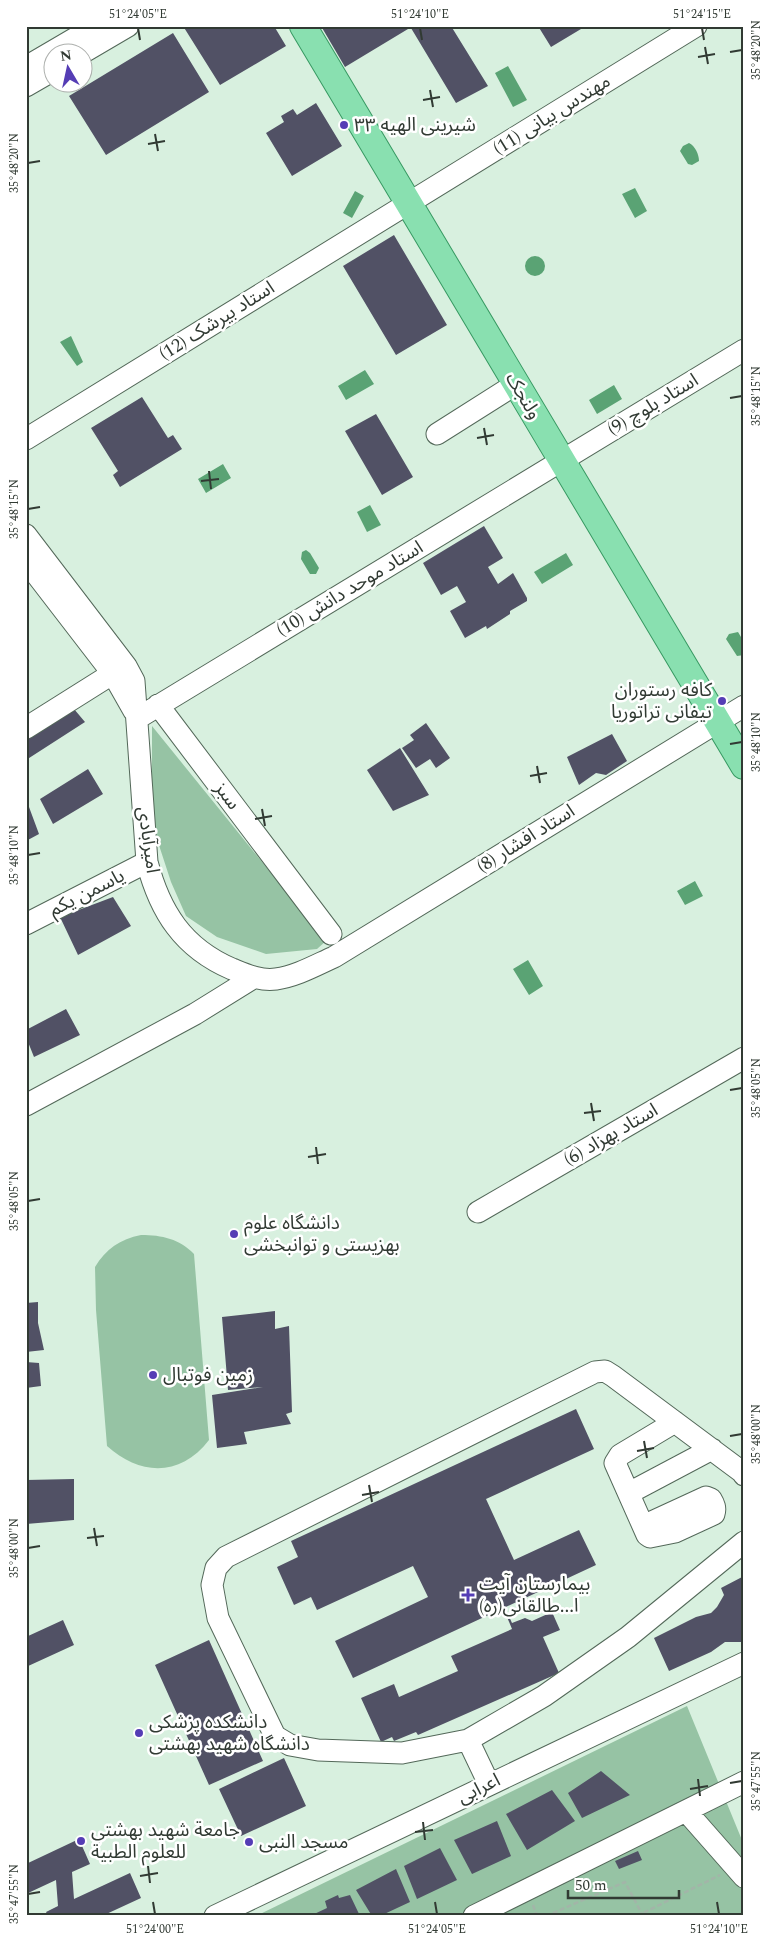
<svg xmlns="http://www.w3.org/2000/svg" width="770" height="1942" viewBox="0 0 770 1942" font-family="Spectral,'Noto Sans Arabic',serif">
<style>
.green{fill:#96c3a4}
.water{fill:#5aa374}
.building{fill:#515165}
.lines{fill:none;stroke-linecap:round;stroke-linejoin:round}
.minor-casing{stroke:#536859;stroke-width:23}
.major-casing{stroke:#379962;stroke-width:28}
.path{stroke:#a2b5a8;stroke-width:2.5;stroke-dasharray:5 2.5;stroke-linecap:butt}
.minor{stroke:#fff;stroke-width:21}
.major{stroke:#89e0b0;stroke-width:26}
.ticks{fill:none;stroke:#313a33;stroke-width:2}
.poi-dot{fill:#553db5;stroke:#fff;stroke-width:2}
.labels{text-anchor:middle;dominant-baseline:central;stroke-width:5;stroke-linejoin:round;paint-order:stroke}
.street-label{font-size:19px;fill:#313a33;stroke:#fff}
.poi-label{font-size:19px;fill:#313a33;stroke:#fff;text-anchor:start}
.neatline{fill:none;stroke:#313a33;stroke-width:2}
.ticks-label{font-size:12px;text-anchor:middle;fill:#313a33}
</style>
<rect width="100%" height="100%" fill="#d8f0df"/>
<path class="green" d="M 152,726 L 326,941 L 317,949 L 266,954 L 217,937 L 186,916 L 171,882 L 156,836 L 152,786 Z
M 141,1235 C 162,1235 180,1239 194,1254 L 209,1440 C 181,1477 140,1476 107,1446 L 96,1310 L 95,1267 C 106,1249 120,1239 141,1235 Z
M 687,1706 L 744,1845 L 744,1916 L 256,1916 Z"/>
<path class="water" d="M 508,66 L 527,100 L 513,107 L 495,73 Z
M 689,143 C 695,146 699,154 699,161 L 692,165 L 688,164 L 680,151 L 683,146 Z
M 635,188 L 647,211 L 635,218 L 622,194 Z
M 355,191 L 364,196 L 352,218 L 343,213 Z
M525 266a10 10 0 1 1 20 0a10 10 0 1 1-20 0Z
M 71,336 L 83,362 L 77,366 L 60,342 Z
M 365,370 L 374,384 L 346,400 L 338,386 Z
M 614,385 L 622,399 L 597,414 L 589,400 Z
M 223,464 L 231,478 L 206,493 L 198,479 Z
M 370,505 L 381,525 L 367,532 L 357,512 Z
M 306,550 L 310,553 L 319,568 L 316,574 L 310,574 L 301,559 L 302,552 Z
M 566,553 L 573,565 L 542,584 L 534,572 Z
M 738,632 L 744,642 L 744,655 L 737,656 L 726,639 L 729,634 Z
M 695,881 L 703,896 L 685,905 L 677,891 Z
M 528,960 L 543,986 L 529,995 L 513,969 Z"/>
<path class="building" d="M 183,26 L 274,26 L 286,46 L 220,85 Z
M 321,26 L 406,26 L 408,29 L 345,67 Z
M 413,26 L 451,26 L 488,86 L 456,103 L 411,28 Z
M 538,26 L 579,26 L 581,29 L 551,47 Z
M 173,33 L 209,92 L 106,155 L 69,96 Z
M 316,103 L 342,146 L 292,176 L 266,133 L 284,122 L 281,116 L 293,109 L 297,115 Z
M 394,235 L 447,325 L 396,355 L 343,266 Z
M 142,397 L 168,438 L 173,435 L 182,449 L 120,487 L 113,475 L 118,471 L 91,428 Z
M 376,414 L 413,477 L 382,495 L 345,431 Z
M 484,526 L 503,558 L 488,567 L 498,584 L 513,573 L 527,598 L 527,601 L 510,611 L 510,614 L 487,629 L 486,626 L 465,638 L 450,611 L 466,602 L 457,586 L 441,595 L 423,563 Z
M 74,709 L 85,722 L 26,760 L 26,738 Z
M 426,723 L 450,758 L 436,768 L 430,759 L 416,768 L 402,748 L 414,740 L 410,735 Z
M 612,734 L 627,761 L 606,775 L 596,773 L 579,785 L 567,757 Z
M 400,748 L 429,795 L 393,811 L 367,770 Z
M 88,769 L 103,794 L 53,824 L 40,799 Z
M 29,807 L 39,834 L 26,841 L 26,808 Z
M 113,897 L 131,926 L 78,955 L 60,917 Z
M 66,1009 L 80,1035 L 34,1057 L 26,1037 L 26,1030 Z
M 38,1302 L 38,1323 L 44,1350 L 26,1352 L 26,1303 Z
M 275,1311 L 275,1329 L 289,1326 L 292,1412 L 286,1414 L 291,1424 L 244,1432 L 247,1444 L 217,1448 L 212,1395 L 263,1387 L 228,1390 L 222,1317 Z
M 26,1362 L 39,1363 L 41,1386 L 26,1388 Z
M 576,1409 L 594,1449 L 486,1499 L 514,1560 L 579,1530 L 596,1565 L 353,1678 L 335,1641 L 428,1597 L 413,1566 L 317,1610 L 311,1597 L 294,1605 L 277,1567 L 298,1557 L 291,1541 Z
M 74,1479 L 74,1520 L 26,1524 L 26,1480 Z
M 744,1576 L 744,1642 L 725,1642 L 711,1652 L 669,1671 L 654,1638 L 696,1617 L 711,1613 L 717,1607 L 724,1595 L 721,1588 Z
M 505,1612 L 507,1612 L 512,1623 L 525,1618 L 532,1621 L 552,1612 L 560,1630 L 543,1637 L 559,1673 L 418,1735 L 416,1732 L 394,1741 L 392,1737 L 381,1742 L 361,1698 L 394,1684 L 399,1697 L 458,1671 L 451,1656 L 512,1629 Z
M 63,1620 L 74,1645 L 26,1667 L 26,1637 Z
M 209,1640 L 263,1761 L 209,1785 L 155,1665 Z
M 284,1758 L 306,1806 L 241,1836 L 219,1789 Z
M 601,1771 L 630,1795 L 582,1818 L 568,1793 Z
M 552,1790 L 575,1821 L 527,1850 L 506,1814 Z
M 497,1821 L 511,1856 L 472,1874 L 454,1840 Z
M 79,1839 L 90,1864 L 72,1872 L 74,1899 L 130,1873 L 141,1898 L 102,1916 L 48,1916 L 46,1912 L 58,1906 L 56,1880 L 26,1894 L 26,1864 Z
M 440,1848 L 457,1880 L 417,1899 L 404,1866 Z
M 638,1851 L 642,1860 L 619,1869 L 615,1861 Z
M 396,1869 L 410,1902 L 380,1916 L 372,1916 L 356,1890 Z
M 338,1895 L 339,1898 L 350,1895 L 360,1916 L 310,1916 L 327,1908 L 325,1901 Z"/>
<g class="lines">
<g class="minor-casing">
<path id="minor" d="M 82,53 L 128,26
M 26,67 L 96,26
M 26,86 L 52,71
M 437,434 L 516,384
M 26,439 L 696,26
M 26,535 L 126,666 L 134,681 L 147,862 C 160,912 183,948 232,969 C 247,975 260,981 276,979 C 297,976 316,965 334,957 L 744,706
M 26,561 L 113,674 L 134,711
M 158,705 L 331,934
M 138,718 L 744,350
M 26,728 L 123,667
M 26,924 L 147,862
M 26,1105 L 195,1014 L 253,978
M 478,1212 L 744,1058
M 744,1475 L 742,1472 L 613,1376 L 605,1371 L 595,1372 L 226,1557 L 216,1568 L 212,1585 L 218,1618 L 275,1736 L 290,1745 L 318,1750 L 402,1753 L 468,1740 L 544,1696 L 628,1637 L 744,1542
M 629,1493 L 712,1449
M 643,1526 L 706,1497 L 711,1499 C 714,1504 716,1508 714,1514 L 675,1532 L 650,1537 L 647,1535 L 615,1463 L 620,1455 L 675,1422
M 468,1740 L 489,1784
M 686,1811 L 744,1877
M 215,1916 L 744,1663
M 474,1916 L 744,1782"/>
</g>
<g class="major-casing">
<path id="major" d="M 303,26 L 744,766"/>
</g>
<path class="path" d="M 533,1905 L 537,1916
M 546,1916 L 625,1882 L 643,1916
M 637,1916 L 720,1875"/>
<use href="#minor" class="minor"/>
<use href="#major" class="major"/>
</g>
<path class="ticks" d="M 138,28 L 140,40M 420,28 L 422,40M 702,28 L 704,40M 705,47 L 708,64M 730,52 L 742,50M 698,57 L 715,54M 430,90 L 433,107M 423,100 L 440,97M 155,134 L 158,151M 148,144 L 165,141M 28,163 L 40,161M 730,398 L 742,396M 484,428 L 487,445M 477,438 L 494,435M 209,471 L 211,489M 201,481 L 219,479M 28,509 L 40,507M 730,744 L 742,742M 537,766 L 540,783M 530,776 L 547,773M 262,809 L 265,826M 255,819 L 272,816M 28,855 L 40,853M 730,1090 L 742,1088M 591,1103 L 594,1121M 584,1113 L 601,1111M 316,1147 L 318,1164M 308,1157 L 326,1154M 28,1201 L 40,1199M 730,1436 L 742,1434M 644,1441 L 647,1458M 637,1451 L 654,1448M 369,1485 L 372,1502M 362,1495 L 379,1492M 94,1528 L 97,1546M 87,1538 L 104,1536M 28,1548 L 40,1546M 698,1779 L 700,1796M 730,1783 L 742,1781M 690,1789 L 708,1786M 423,1822 L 425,1840M 415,1832 L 433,1830M 148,1866 L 150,1883M 140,1876 L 158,1873M 28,1894 L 40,1892M 153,1902 L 155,1914M 435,1902 L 437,1914M 717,1902 L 719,1914"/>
<g class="poi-dot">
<circle cx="344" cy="125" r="5"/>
<circle cx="722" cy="701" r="5"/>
<circle cx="234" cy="1234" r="5"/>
<circle cx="153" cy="1375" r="5"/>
<path d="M465.5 1587.5h5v5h5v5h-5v5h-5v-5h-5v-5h5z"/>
<circle cx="139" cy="1733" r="5"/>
<circle cx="81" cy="1841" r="5"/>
<circle cx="249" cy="1842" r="5"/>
</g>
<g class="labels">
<g class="street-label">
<text transform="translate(552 115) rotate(-32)">مهندس بیانی (11)</text>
<text transform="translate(217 321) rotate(-32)">استاد بیرشک (12)</text>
<text transform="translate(523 396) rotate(59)">ولنجک</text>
<text transform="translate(653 405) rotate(-31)">استاد بلوچ (9)</text>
<text transform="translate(350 589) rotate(-31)">استاد موحد دانش (10)</text>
<text transform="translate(227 796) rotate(53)">سبز</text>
<text transform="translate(526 839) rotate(-32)">استاد افشار (8)</text>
<text transform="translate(148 840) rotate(82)">امیرآبادی</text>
<text transform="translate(87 893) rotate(-27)">یاسمن یکم</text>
<text transform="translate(611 1135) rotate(-30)">استاد بهزاد (6)</text>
<text transform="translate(479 1789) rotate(-26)">اعرابی</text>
</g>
<g class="poi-label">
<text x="354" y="125">شیرینی الهیه ٣٣</text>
<text x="712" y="690" text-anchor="end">کافه رستوران<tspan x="712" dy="22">تیفانی تراتوریا</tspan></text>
<text x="244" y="1223">دانشگاه علوم<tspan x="244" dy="22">بهزیستی و توانبخشی</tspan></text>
<text x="163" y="1375">زمین فوتبال</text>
<text x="479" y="1584">بیمارستان آیت<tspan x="479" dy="22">ا...طالقانی(ره)</tspan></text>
<text x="149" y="1722">دانشکده پزشکی<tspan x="149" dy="22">دانشگاه شهید بهشتی</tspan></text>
<text x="91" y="1830">جامعة شهيد بهشتي<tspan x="91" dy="22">للعلوم الطبية</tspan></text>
<text x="259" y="1842">مسجد النبی</text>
</g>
</g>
<rect width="770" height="1942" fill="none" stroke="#ffffff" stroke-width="55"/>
<g transform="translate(68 68) rotate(351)"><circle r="24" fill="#ffffff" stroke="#adb0ad"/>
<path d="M0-4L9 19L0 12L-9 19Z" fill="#553db5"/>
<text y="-8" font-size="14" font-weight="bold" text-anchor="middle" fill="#313a33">N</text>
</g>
<path d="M568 1890v8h111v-8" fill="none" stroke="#313a33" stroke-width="2.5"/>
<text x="575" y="1890" font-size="15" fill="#313a33" stroke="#ffffff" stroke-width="4" paint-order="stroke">50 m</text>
<rect x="28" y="28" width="714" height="1886" class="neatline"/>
<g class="ticks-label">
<text x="138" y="18">51°24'05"E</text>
<text x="420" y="18">51°24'10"E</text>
<text x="702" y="18">51°24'15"E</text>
<text transform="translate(756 50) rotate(-90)" y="4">35°48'20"N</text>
<text transform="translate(14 163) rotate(-90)" y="4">35°48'20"N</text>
<text transform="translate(756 396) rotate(-90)" y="4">35°48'15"N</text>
<text transform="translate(14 509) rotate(-90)" y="4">35°48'15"N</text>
<text transform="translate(756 742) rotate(-90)" y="4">35°48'10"N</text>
<text transform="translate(14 855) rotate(-90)" y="4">35°48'10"N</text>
<text transform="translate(756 1088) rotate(-90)" y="4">35°48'05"N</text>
<text transform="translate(14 1201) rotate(-90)" y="4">35°48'05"N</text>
<text transform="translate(756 1434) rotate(-90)" y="4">35°48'00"N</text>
<text transform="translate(14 1548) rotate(-90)" y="4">35°48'00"N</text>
<text transform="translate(756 1781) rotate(-90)" y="4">35°47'55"N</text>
<text transform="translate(14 1894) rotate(-90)" y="4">35°47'55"N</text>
<text x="155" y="1933">51°24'00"E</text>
<text x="437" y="1933">51°24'05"E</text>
<text x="719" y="1933">51°24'10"E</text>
</g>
</svg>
